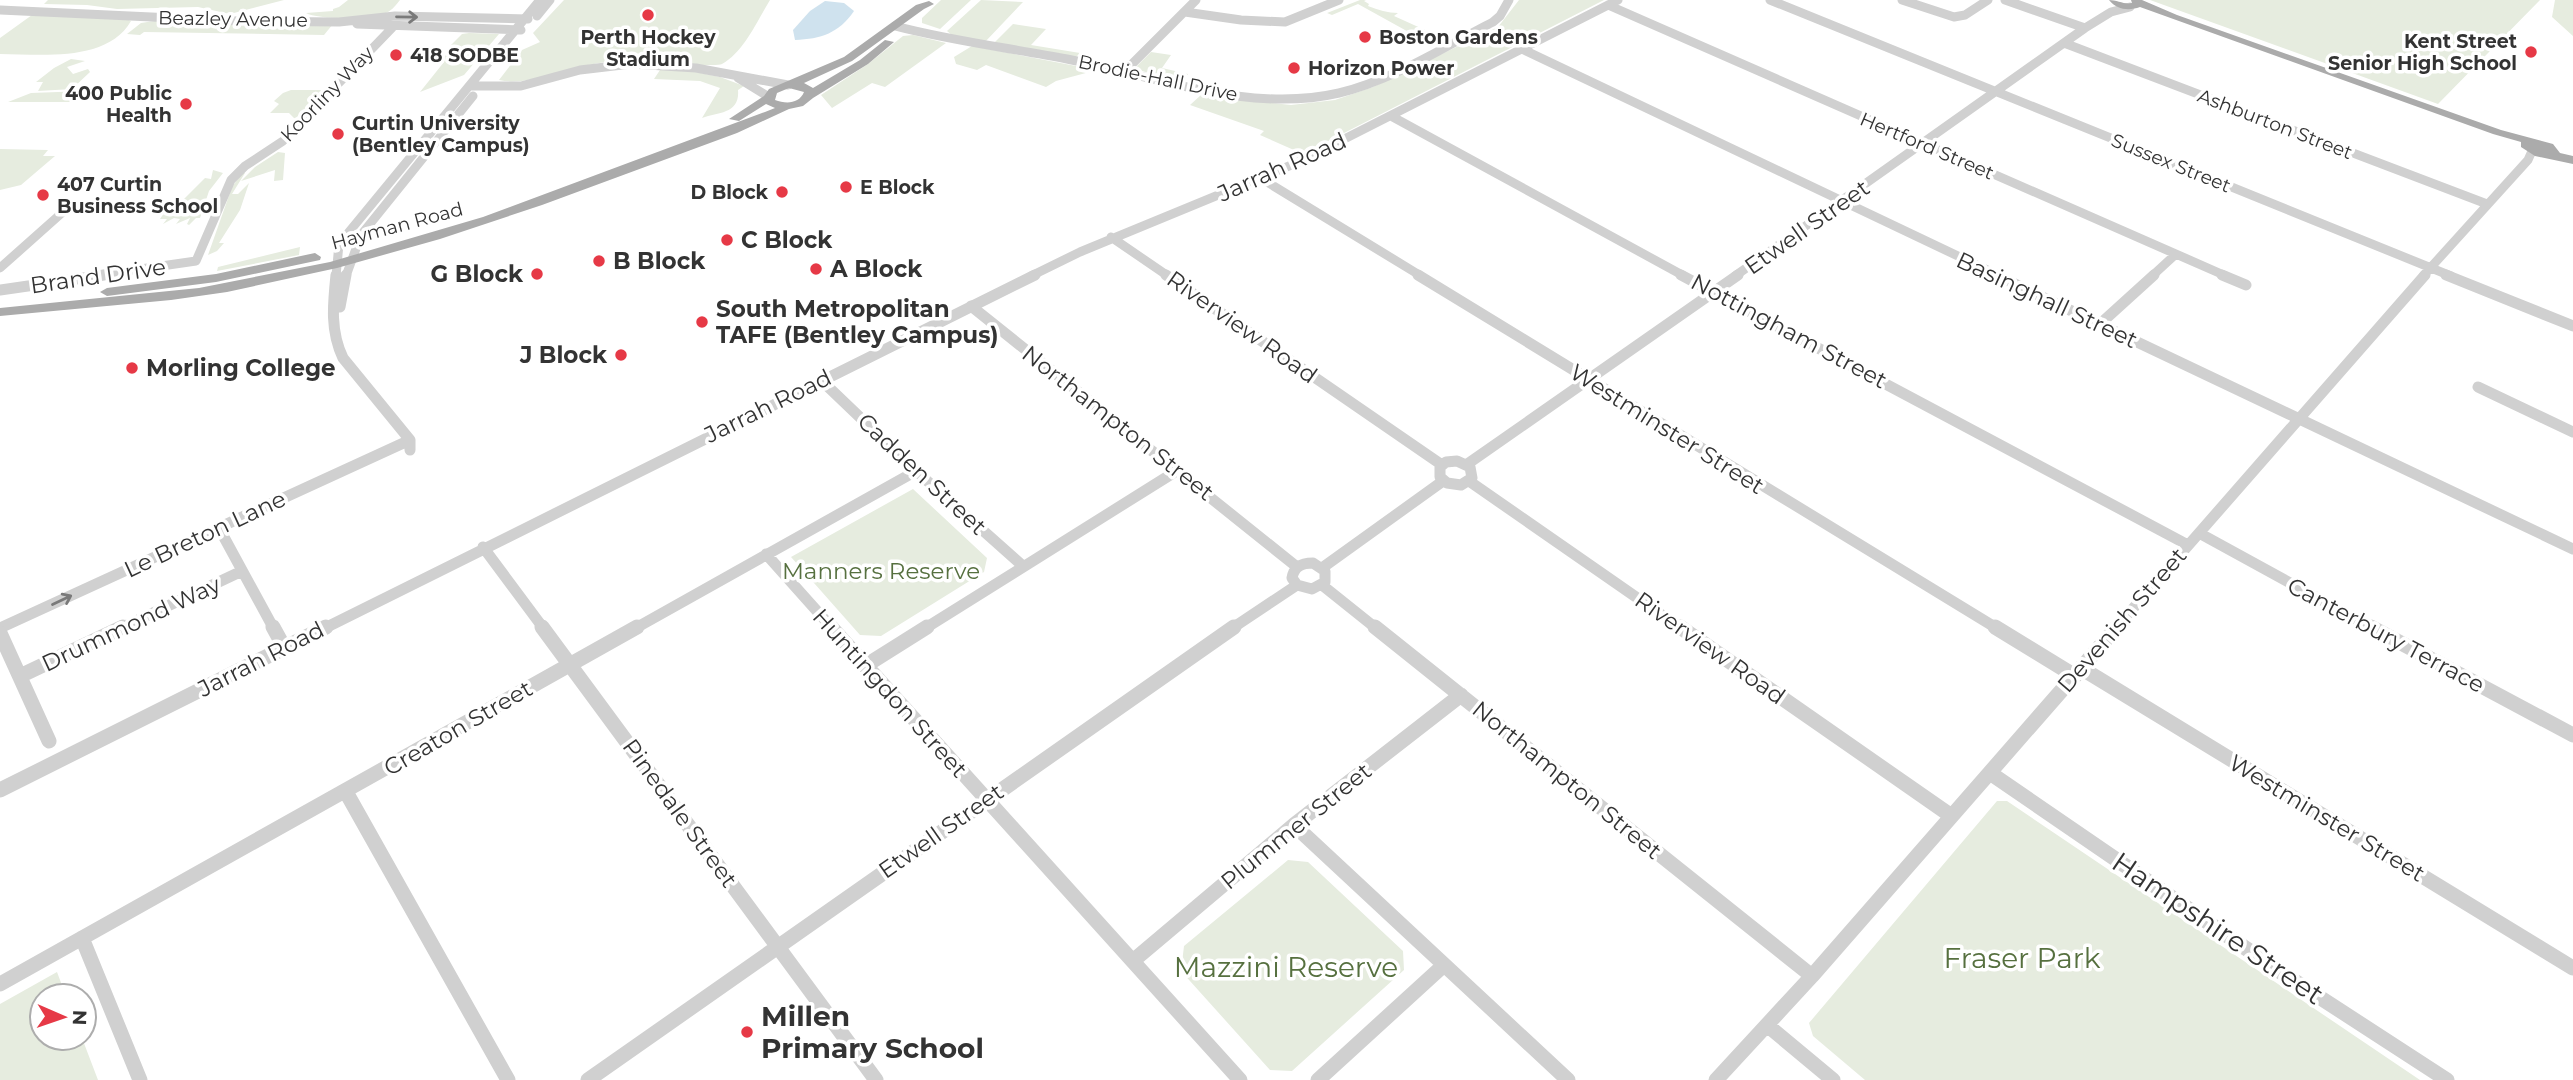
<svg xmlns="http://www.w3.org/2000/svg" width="2573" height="1080" viewBox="0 0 2573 1080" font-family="Montserrat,sans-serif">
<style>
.green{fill:#e6ecdf}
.water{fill:#cfe2ee}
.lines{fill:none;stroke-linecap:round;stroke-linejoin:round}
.minor-far2{stroke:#d0d0d0;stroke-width:9}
.minor-far1{stroke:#d0d0d0;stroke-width:11}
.minor{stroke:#d0d0d0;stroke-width:15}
.major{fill:#ababab;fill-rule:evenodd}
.oneway{stroke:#7a7a7a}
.poi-dot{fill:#e63946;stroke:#fff;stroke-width:2.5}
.labels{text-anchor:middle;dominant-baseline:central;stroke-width:7;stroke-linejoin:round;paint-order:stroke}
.far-street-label{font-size:19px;fill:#333;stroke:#fff}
.far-poi-label{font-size:19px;font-weight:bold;fill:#333;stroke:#fff;text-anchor:start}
.street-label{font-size:23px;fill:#333;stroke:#fff}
.poi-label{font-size:23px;font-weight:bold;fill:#333;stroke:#fff;text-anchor:start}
.park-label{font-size:23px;fill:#56703f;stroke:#fff}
.near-street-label{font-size:28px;fill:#333;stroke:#fff}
.near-park-label{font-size:28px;fill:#56703f;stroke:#fff}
.near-poi-label{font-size:28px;font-weight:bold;fill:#333;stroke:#fff;text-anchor:start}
</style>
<rect width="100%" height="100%" fill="#fff"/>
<path class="green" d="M 48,0 L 284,0 L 230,14 L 198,7 L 117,9 L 87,5 L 44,4 Z
M 348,0 L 400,0 C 397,4 392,10 388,12 C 375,20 318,20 306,13 L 333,11 L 333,9 L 339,7 Z
M 564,0 L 770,0 C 757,21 744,52 722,64 C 714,68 652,60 636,60 C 618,61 601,62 583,66 C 555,71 528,86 499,80 L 522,50 L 540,42 L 533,33 Z
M 941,0 L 971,0 L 940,29 L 922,23 L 922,18 Z
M 981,0 L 1023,2 L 985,42 L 953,36 L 947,31 Z
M 1360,0 L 1366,0 L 1364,1 L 1369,4 L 1368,6 C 1378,10 1388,13 1398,13 L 1394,16 L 1425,30 L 1414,35 L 1358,4 L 1332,15 L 1327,13 Z
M 1519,0 L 1604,0 L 1303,154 L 1260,135 L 1264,131 L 1190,105 L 1201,95 L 1291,105 L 1335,100 L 1373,87 L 1498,27 Z
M 2150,0 L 2540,0 L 2438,104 Z
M 2555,0 L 2573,0 L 2573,36 L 2552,17 Z
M 32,15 L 127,19 L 131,21 C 107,63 40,54 0,54 L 0,38 Z
M 154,21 L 333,24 L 324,35 L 144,32 L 140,35 L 127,34 L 141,23 Z
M 1013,24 L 1046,29 L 1031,45 L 1080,53 L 1075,58 L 994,43 Z
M 469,33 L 499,34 L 464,75 L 420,92 L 444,62 L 435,61 L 438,57 L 449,55 L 450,46 L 462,34 Z
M 913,35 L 946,43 L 885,87 L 872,83 L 832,108 L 821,95 L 868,64 L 903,36 Z
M 972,46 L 1097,70 L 1056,81 L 1046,87 L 986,65 L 977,70 L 956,64 L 954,57 Z
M 1151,52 L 1171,55 L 1162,68 L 1188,74 L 1181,83 L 1139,70 L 1136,67 Z
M 71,59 L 85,61 L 67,67 L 73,74 L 88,69 L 90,72 L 72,89 L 38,91 L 43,82 L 36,82 L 54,68 Z
M 681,69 L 720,77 L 744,86 L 738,90 C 740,114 719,112 702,118 L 720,88 L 700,81 L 654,79 L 660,70 Z
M 291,90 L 323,90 L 295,119 L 289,113 L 270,113 L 279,104 L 274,101 L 283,93 Z
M 85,91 L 77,102 L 8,102 L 31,93 Z
M 0,149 L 48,150 L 43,156 L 55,156 L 21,185 L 0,190 Z
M 278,152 L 285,153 L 283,180 L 274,181 L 275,170 L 241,181 L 255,167 Z
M 213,170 L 223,173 L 209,191 L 200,218 L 196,218 L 189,225 L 187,224 L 190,218 L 176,224 L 180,219 L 174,218 L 163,224 L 167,219 L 160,219 L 164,213 L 160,215 L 167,208 L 180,203 L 205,178 L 211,179 Z
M 242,173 L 245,173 L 232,194 L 238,194 L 249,183 L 240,210 L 219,243 L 224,243 L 217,251 L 208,255 L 232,187 Z
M 300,247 L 299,255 L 217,271 L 218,267 Z
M 913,489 L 987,558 L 984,572 L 881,636 L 860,635 L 791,557 Z
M 1997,801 L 2007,801 L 2420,1080 L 1865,1080 L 1813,1036 L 1809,1023 Z
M 1288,860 L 1308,862 L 1403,951 L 1404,970 L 1292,1071 L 1270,1070 L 1181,971 L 1184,946 Z
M 57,972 L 66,996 L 42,996 L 42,1038 L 82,1038 L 98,1080 L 0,1080 L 0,1004 Z"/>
<path class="water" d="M 825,1 L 844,3 L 854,11 C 839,33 821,39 795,40 L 793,30 L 810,11 Z"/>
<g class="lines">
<path class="minor-far2" d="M 1770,0 L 2451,276
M 1902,0 L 1954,17 L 1965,15 L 1988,0
M 2005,0 L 2085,28
M 1608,5 L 2226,276
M 0,10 L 238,21 L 339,22 L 395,16 L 528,19
M 1185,12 L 1241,20 L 1285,22 L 1339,0
M 537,16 L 550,0
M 357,24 L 521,30
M 895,26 C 952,41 1010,48 1067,59 C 1155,76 1248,114 1339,93 C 1393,80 1444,47 1493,22 L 1500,16 L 1509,0
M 2064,43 L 2487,204
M 1522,49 L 2000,276
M 1124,72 L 1196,0
M 738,78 L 769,97
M 471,86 L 521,86 L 580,70 L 631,64 L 696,68 L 788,85
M 1391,116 L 1684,276
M 1262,179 L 1421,276
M 1111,237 L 1168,276
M 0,268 L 64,211
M 92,276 L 196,261 L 231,180 L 245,166 L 283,141 L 392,28
M 336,276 L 339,244 L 540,0
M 346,276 L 361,235 L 473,96
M 1031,276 L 1080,252 L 1301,161 L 1618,0
M 1735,276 L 2085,28 L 2111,12 L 2130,7
M 2152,276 L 2176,254
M 2423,276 L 2528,160 L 2532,151"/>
<path class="minor-far1" d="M 336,275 C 333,304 330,331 343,358 L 410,440 L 410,450
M 1166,275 L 1442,465
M 1418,275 L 1998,629
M 1681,275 L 2188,545
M 1996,275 L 2573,549
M 2222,275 L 2246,285
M 2446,275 L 2573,326
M 0,290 L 104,275
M 971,306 L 1297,567
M 340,307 L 346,275
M 2100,324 L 2154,275
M 821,380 L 916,471 L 1023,566
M 2478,387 L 2573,432
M 1457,461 L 1470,467 L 1472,478 L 1461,485 L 1447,483 L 1440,477 L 1440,467 L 1446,462 Z
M 1466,465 L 1738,275
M 1469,481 L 1682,629
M 219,528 L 274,629
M 2199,533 L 2374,629
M 483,547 L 544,629
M 766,554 L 833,629
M 1313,563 L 1325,571 L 1325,582 L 1312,589 L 1297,585 L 1292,578 C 1294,566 1302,563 1313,563 Z
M 1322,568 L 1443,481
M 1322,585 L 1377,629
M 0,628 L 410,440
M 119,629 L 242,571
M 323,629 L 1035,275
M 634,629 L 916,471
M 924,629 L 1178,470
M 1231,629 L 1297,585
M 2115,629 L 2425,275"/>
<path class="minor" d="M 273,627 L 284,647
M 542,627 L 876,1080
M 831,627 L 1240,1080
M 1375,627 L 1812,976
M 1680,627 L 1950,815
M 1995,627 L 2075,676
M 2371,627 L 2573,735
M 0,633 L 49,741
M 865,666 L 927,627
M 2081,668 L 2573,968
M 20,676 L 123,627
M 1990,773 L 2276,969 L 2447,1080
M 0,790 L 326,627
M 346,792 L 508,1080
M 1294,825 L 1568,1080
M 82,938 L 140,1080
M 1134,960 L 1294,825 L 1461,695
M 0,984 L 637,627
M 1767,1025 L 1833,1080
M 588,1080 L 1234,627
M 1318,1080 L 1444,965
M 1716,1080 L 1812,976 L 2117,627"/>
<path class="major" d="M 2109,0 C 2117,0 2125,5 2132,3 L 2131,0 L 2142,0 L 2177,15 L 2501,130 L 2553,144 L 2560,153 L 2573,156 L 2573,164 L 2535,156 L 2521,147 L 2521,142 L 2493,134 L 2140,7 C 2129,11 2117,10 2109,0 Z
M 929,1 L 934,4 L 924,9 L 852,61 L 804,83 L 813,88 L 860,60 L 885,40 L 894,42 L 868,64 L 813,98 L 803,106 L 789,109 L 737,133 L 542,205 L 440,239 L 337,268 L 227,292 L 171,300 L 0,316 L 0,308 L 199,288 L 330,262 L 483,217 L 765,112 L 775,108 L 766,104 L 739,121 L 729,119 L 764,96 L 769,89 L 844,57 L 916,5 ZM 789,88 L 804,92 C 799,104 786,104 775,100 L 777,93 Z
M 315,253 L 321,257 L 320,260 L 216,282 L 107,296 L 100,292 L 107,288 L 216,274 Z"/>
</g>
<defs><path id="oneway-shaft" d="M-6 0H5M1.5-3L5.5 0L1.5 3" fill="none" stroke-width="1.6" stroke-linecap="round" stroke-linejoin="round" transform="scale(1.75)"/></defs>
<g class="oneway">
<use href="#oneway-shaft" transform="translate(407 17) rotate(1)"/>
<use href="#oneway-shaft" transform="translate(62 600) rotate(-25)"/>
</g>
<g class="poi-dot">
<circle cx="648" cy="15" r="7"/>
<circle cx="1365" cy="37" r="7"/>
<circle cx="2531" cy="52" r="7"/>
<circle cx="396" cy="55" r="7"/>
<circle cx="1294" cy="68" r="7"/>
<circle cx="186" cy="104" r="7"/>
<circle cx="338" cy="134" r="7"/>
<circle cx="846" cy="187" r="7"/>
<circle cx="782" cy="192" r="7"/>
<circle cx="43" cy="195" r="7"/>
<circle cx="727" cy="240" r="7"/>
<circle cx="599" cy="261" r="7"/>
<circle cx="816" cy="269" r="7"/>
<circle cx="537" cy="274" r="7"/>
<circle cx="702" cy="322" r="7"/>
<circle cx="621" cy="355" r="7"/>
<circle cx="132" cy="368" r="7"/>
<circle cx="747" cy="1032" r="7"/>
</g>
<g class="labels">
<g class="far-street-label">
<text transform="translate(233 19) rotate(1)">Beazley Avenue</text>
<text transform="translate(1158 78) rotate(12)">Brodie-Hall Drive</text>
<text transform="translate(327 94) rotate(-46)">Koorliny Way</text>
<text transform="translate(2275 124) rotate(21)">Ashburton Street</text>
<text transform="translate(1927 146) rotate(23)">Hertford Street</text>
<text transform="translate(2171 163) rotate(22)">Sussex Street</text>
<text transform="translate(397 226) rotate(-15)">Hayman Road</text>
</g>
<g class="far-poi-label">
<text x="648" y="37" text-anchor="middle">Perth Hockey<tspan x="648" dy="22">Stadium</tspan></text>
<text x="1379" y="37">Boston Gardens</text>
<text x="2517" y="41" text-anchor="end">Kent Street<tspan x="2517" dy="22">Senior High School</tspan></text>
<text x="410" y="55">418 SODBE</text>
<text x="1308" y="68">Horizon Power</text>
<text x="172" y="93" text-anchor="end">400 Public<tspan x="172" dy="22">Health</tspan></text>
<text x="352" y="123">Curtin University<tspan x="352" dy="22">(Bentley Campus)</tspan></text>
<text x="57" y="184">407 Curtin<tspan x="57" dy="22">Business School</tspan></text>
<text x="860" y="187">E Block</text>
<text x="768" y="192" text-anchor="end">D Block</text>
</g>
<g class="street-label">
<text transform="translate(1282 167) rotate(-24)">Jarrah Road</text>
<text transform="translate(1807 227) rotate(-35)">Etwell Street</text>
<text transform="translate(98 276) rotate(-8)">Brand Drive</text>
<text transform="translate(2047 300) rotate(25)">Basinghall Street</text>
<text transform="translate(1242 327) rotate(35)">Riverview Road</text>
<text transform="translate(1789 331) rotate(28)">Nottingham Street</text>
<text transform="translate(768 406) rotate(-26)">Jarrah Road</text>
<text transform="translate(1118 423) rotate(38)">Northampton Street</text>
<text transform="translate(1667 429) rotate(32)">Westminster Street</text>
<text transform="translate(922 474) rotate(43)">Cadden Street</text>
<text transform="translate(205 534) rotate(-25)">Le Breton Lane</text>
<text transform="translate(2122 620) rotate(-49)">Devenish Street</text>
<text transform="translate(131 624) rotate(-25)">Drummond Way</text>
<text transform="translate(2386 635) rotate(28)">Canterbury Terrace</text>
<text transform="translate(1710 648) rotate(35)">Riverview Road</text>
<text transform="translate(261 659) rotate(-27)">Jarrah Road</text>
<text transform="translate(890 693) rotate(48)">Huntingdon Street</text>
<text transform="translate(458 728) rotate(-30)">Creaton Street</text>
<text transform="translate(1567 780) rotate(39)">Northampton Street</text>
<text transform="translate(680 813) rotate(54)">Pinedale Street</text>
<text transform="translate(2327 818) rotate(31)">Westminster Street</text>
<text transform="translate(1296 826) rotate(-39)">Plummer Street</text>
<text transform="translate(941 831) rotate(-35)">Etwell Street</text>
</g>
<g class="poi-label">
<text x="741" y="240">C Block</text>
<text x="613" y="261">B Block</text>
<text x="830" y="269">A Block</text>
<text x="523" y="274" text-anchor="end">G Block</text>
<text x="716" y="309">South Metropolitan<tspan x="716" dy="26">TAFE (Bentley Campus)</tspan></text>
<text x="607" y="355" text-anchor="end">J Block</text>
<text x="146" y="368">Morling College</text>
</g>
<g class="park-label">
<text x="881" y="571">Manners Reserve</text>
</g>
<g class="near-street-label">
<text transform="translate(2218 928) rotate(34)">Hampshire Street</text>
</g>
<g class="near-park-label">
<text x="2022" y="958">Fraser Park</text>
<text x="1286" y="967">Mazzini Reserve</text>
</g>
<g class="near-poi-label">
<text x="761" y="1016">Millen<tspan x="761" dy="32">Primary School</tspan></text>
</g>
</g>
<g transform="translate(63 1017) rotate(92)"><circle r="33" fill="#ffffff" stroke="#adadad" stroke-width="2"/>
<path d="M0-5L12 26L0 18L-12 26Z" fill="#e63946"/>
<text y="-10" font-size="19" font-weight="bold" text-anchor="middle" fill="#333333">N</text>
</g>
</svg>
